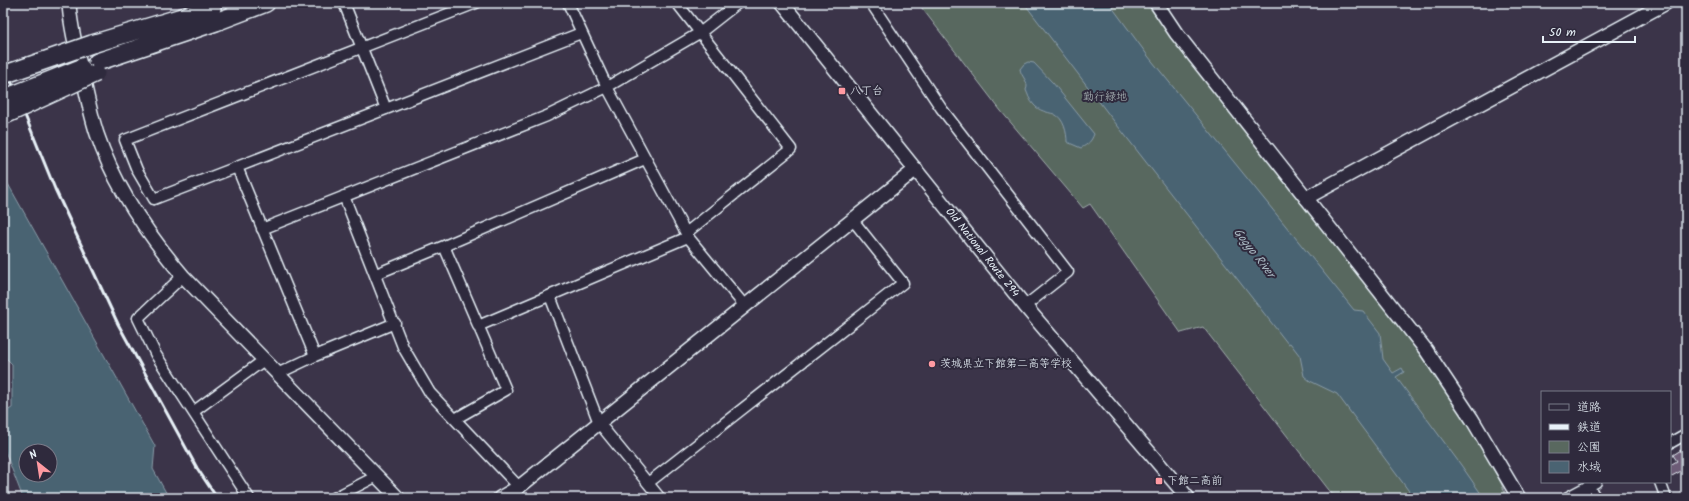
<svg xmlns="http://www.w3.org/2000/svg" width="1689" height="501" viewBox="0 0 1689 501" font-family="Kalam,'Klee One',sans-serif">
<style>
.green{fill:#59685f;stroke:#a0acac}
.water{fill:#4a6372;stroke:#899ca8;fill-rule:evenodd}
.building{fill:#6d5c77;stroke:#e8f1f8}
.lines{fill:none;stroke-linecap:round;stroke-linejoin:round}
.minor-casing{stroke:#e8f1f8;stroke-width:13}
.tertiary-casing{stroke:#e8f1f8;stroke-width:16}
.trunk-casing{stroke:#e8f1f8;stroke-width:20}
.minor{stroke:#2f2a3d;stroke-width:10}
.tertiary{stroke:#2f2a3d;stroke-width:13}
.trunk{stroke:#2f2a3d;stroke-width:17}
.rail{stroke:#e8f1f8;stroke-width:3}
.trunk-bridge-casing{stroke:#e8f1f8;stroke-width:20;stroke-linecap:butt}
.trunk-bridge{stroke:#2f2a3d;stroke-width:17}
.poi-dot{fill:#ff9aa2;stroke:#2f2a3d;stroke-width:1.5}
.labels{text-anchor:middle;dominant-baseline:central;stroke-width:4;stroke-linejoin:round;paint-order:stroke}
.poi-label{font-size:11px;fill:#e8f1f8;stroke:#2f2a3d;text-anchor:start}
.park-label{font-size:11px;fill:#afbabb;stroke:#2f2a3d}
.street-label{font-size:11px;fill:#e8f1f8;stroke:#2f2a3d}
.water-label{font-size:12px;font-style:italic;fill:#a9b8c2;stroke:#2f2a3d}
</style>
<rect width="100%" height="100%" fill="#3b3449"/>
<filter id="ink" filterUnits="userSpaceOnUse"><feTurbulence type="fractalNoise" baseFrequency=".025" numOctaves="2"/><feDisplacementMap in="SourceGraphic" scale="8" xChannelSelector="R" yChannelSelector="G"/><feConvolveMatrix kernelMatrix="1 2 1 2 8 2 1 2 1" color-interpolation-filters="sRGB"/></filter>
<g filter="url(#ink)">
<path class="green" d="M 918,3 L 1148,3 L 1172,38 L 1406,335 L 1466,421 L 1501,483 L 1507,498 L 1341,498 L 1332,494 L 1203,327 L 1181,333 L 1090,204 L 1083,208 L 1001,111 Z"/>
<path class="water" d="M 1024,3 L 1109,3 L 1148,56 L 1354,310 L 1363,311 L 1380,333 L 1383,359 L 1393,373 L 1402,368 L 1404,372 L 1396,377 L 1461,465 L 1484,498 L 1414,498 L 1337,394 L 1310,381 L 1304,376 L 1300,356 L 1290,343 L 1288,344 L 1110,116 Z
M 1028,62 L 1034,63 L 1053,83 L 1094,134 C 1091,142 1088,144 1081,148 L 1067,142 C 1067,133 1064,118 1054,114 C 1047,112 1039,111 1034,105 C 1030,101 1028,95 1026,90 C 1030,82 1021,77 1020,69 L 1024,64 Z
M 3,175 L 155,446 L 153,469 L 169,498 L 23,498 L 3,446 L 3,413 L 12,408 L 12,364 L 3,355 ZM 26,451 L 50,451 L 50,475 L 26,475 Z"/>
<path class="building" d="M 1686,447 L 1686,475 L 1683,470 L 1670,477 L 1670,465 L 1677,461 L 1673,455 Z"/>
<g class="lines">
<g class="minor-casing">
<path id="minor" d="M 344,3 L 386,109
M 568,3 L 607,87 L 688,237 L 744,305
M 677,3 L 791,149 L 686,233
M 871,3 L 941,108 L 1068,272 L 1025,306
M 237,167 L 154,199 L 137,170 L 125,140 L 476,3
M 344,196 L 403,347 L 430,393 L 519,487
M 262,229 L 547,116 L 607,87 L 701,32 L 738,3
M 444,246 L 506,390 L 455,419
M 376,274 L 444,246 L 645,159
M 183,276 L 138,318 L 156,355 L 249,498
M 550,296 L 599,423 L 660,498
M 478,326 L 688,237
M 315,356 L 237,167 L 581,33
M 277,374 L 315,356 L 395,323
M 193,412 L 264,360
M 1670,443 L 1686,434
M 1660,482 L 1666,498
M 648,483 L 903,283 L 852,219
M 1588,486 L 1596,498
M 334,498 L 377,476
M 1566,498 L 1596,482"/>
</g>
<g class="tertiary-casing">
<g id="tertiary">
<path d="M 69,3 C 70,25 76,48 81,69 C 86,90 90,113 97,134 C 114,185 149,236 183,276 L 398,498"/>
<path id="s1" d="M 782,3 L 1025,306 L 1188,498"/>
<path d="M 1156,3 L 1176,33 L 1426,350 L 1472,419 L 1519,498"/>
<path d="M 1306,198 L 1666,3"/>
<path d="M 500,498 L 519,487 L 916,169"/>
</g>
</g>
<g class="trunk-casing">
<path id="trunk" d="M 92,44 L 212,8
M 97,62 L 216,22 L 266,3"/>
</g>
<use href="#minor" class="minor"/>
<use href="#tertiary" class="tertiary"/>
<use href="#trunk" class="trunk"/>
<path class="rail" d="M 3,61 L 55,189 L 118,324 L 197,468 L 217,498"/>
<g class="trunk-bridge-casing">
<path id="trunk-bridge" d="M 3,75 L 92,44
M 3,99 L 81,68
M 3,116 L 96,73"/>
</g>
<use href="#trunk-bridge" class="trunk-bridge"/>
</g>
</g>
<g class="poi-dot">
<rect x="838" y="87" width="8" height="8" rx="2"/>
<circle cx="932" cy="364" r="4"/>
<rect x="1155" y="477" width="8" height="8" rx="2"/>
</g>
<g class="labels">
<g class="poi-label">
<text x="850" y="91">八丁台</text>
<text x="940" y="364">茨城県立下館第二高等学校</text>
<text x="1167" y="481">下館二高前</text>
</g>
<g class="park-label">
<text x="1105" y="97">勤行緑地</text>
</g>
<g class="street-label">
<text stroke="none"><textPath href="#s1" startOffset="320">Old National Route 294</textPath></text>
</g>
<g class="water-label">
<text transform="translate(1254 253) rotate(52)">Gogyo River</text>
</g>
</g>
<rect width="1689" height="501" fill="none" stroke="#2f2a3d" stroke-width="16"/>
<rect x="8" y="8" width="1673" height="485" fill="none" stroke="#e8f1f8" stroke-width="1.5" filter="url(#ink)"/>
<rect x="1541" y="391" width="130" height="92" fill="#2f2a3d" stroke="#797a88"/>
<rect x="1549" y="404" width="20" height="6" fill="#2f2a3d" stroke="#797a88"/>
<text x="1577" y="411" font-size="12" fill="#e8f1f8">道路</text>
<rect x="1549" y="424" width="20" height="6" fill="#e8f1f8" stroke="#797a88"/>
<text x="1577" y="431" font-size="12" fill="#e8f1f8">鉄道</text>
<rect x="1549" y="441" width="20" height="12" fill="#59685f" stroke="#797a88"/>
<text x="1577" y="451" font-size="12" fill="#e8f1f8">公園</text>
<rect x="1549" y="461" width="20" height="12" fill="#4a6372" stroke="#797a88"/>
<text x="1577" y="471" font-size="12" fill="#e8f1f8">水域</text>
<g transform="translate(38 463) rotate(330)"><circle r="19" fill="#2f2a3d" stroke="#797a88"/>
<path d="M0-3L7 15L0 10L-7 15Z" fill="#ff9aa2"/>
<text y="-6" font-size="11" font-weight="bold" text-anchor="middle" fill="#e8f1f8">N</text>
</g>
<path d="M1543 36v6h92v-6" fill="none" stroke="#e8f1f8" stroke-width="2"/>
<text x="1549" y="36" font-size="12" fill="#e8f1f8" stroke="#2f2a3d" stroke-width="3" paint-order="stroke">50 m</text>
</svg>
